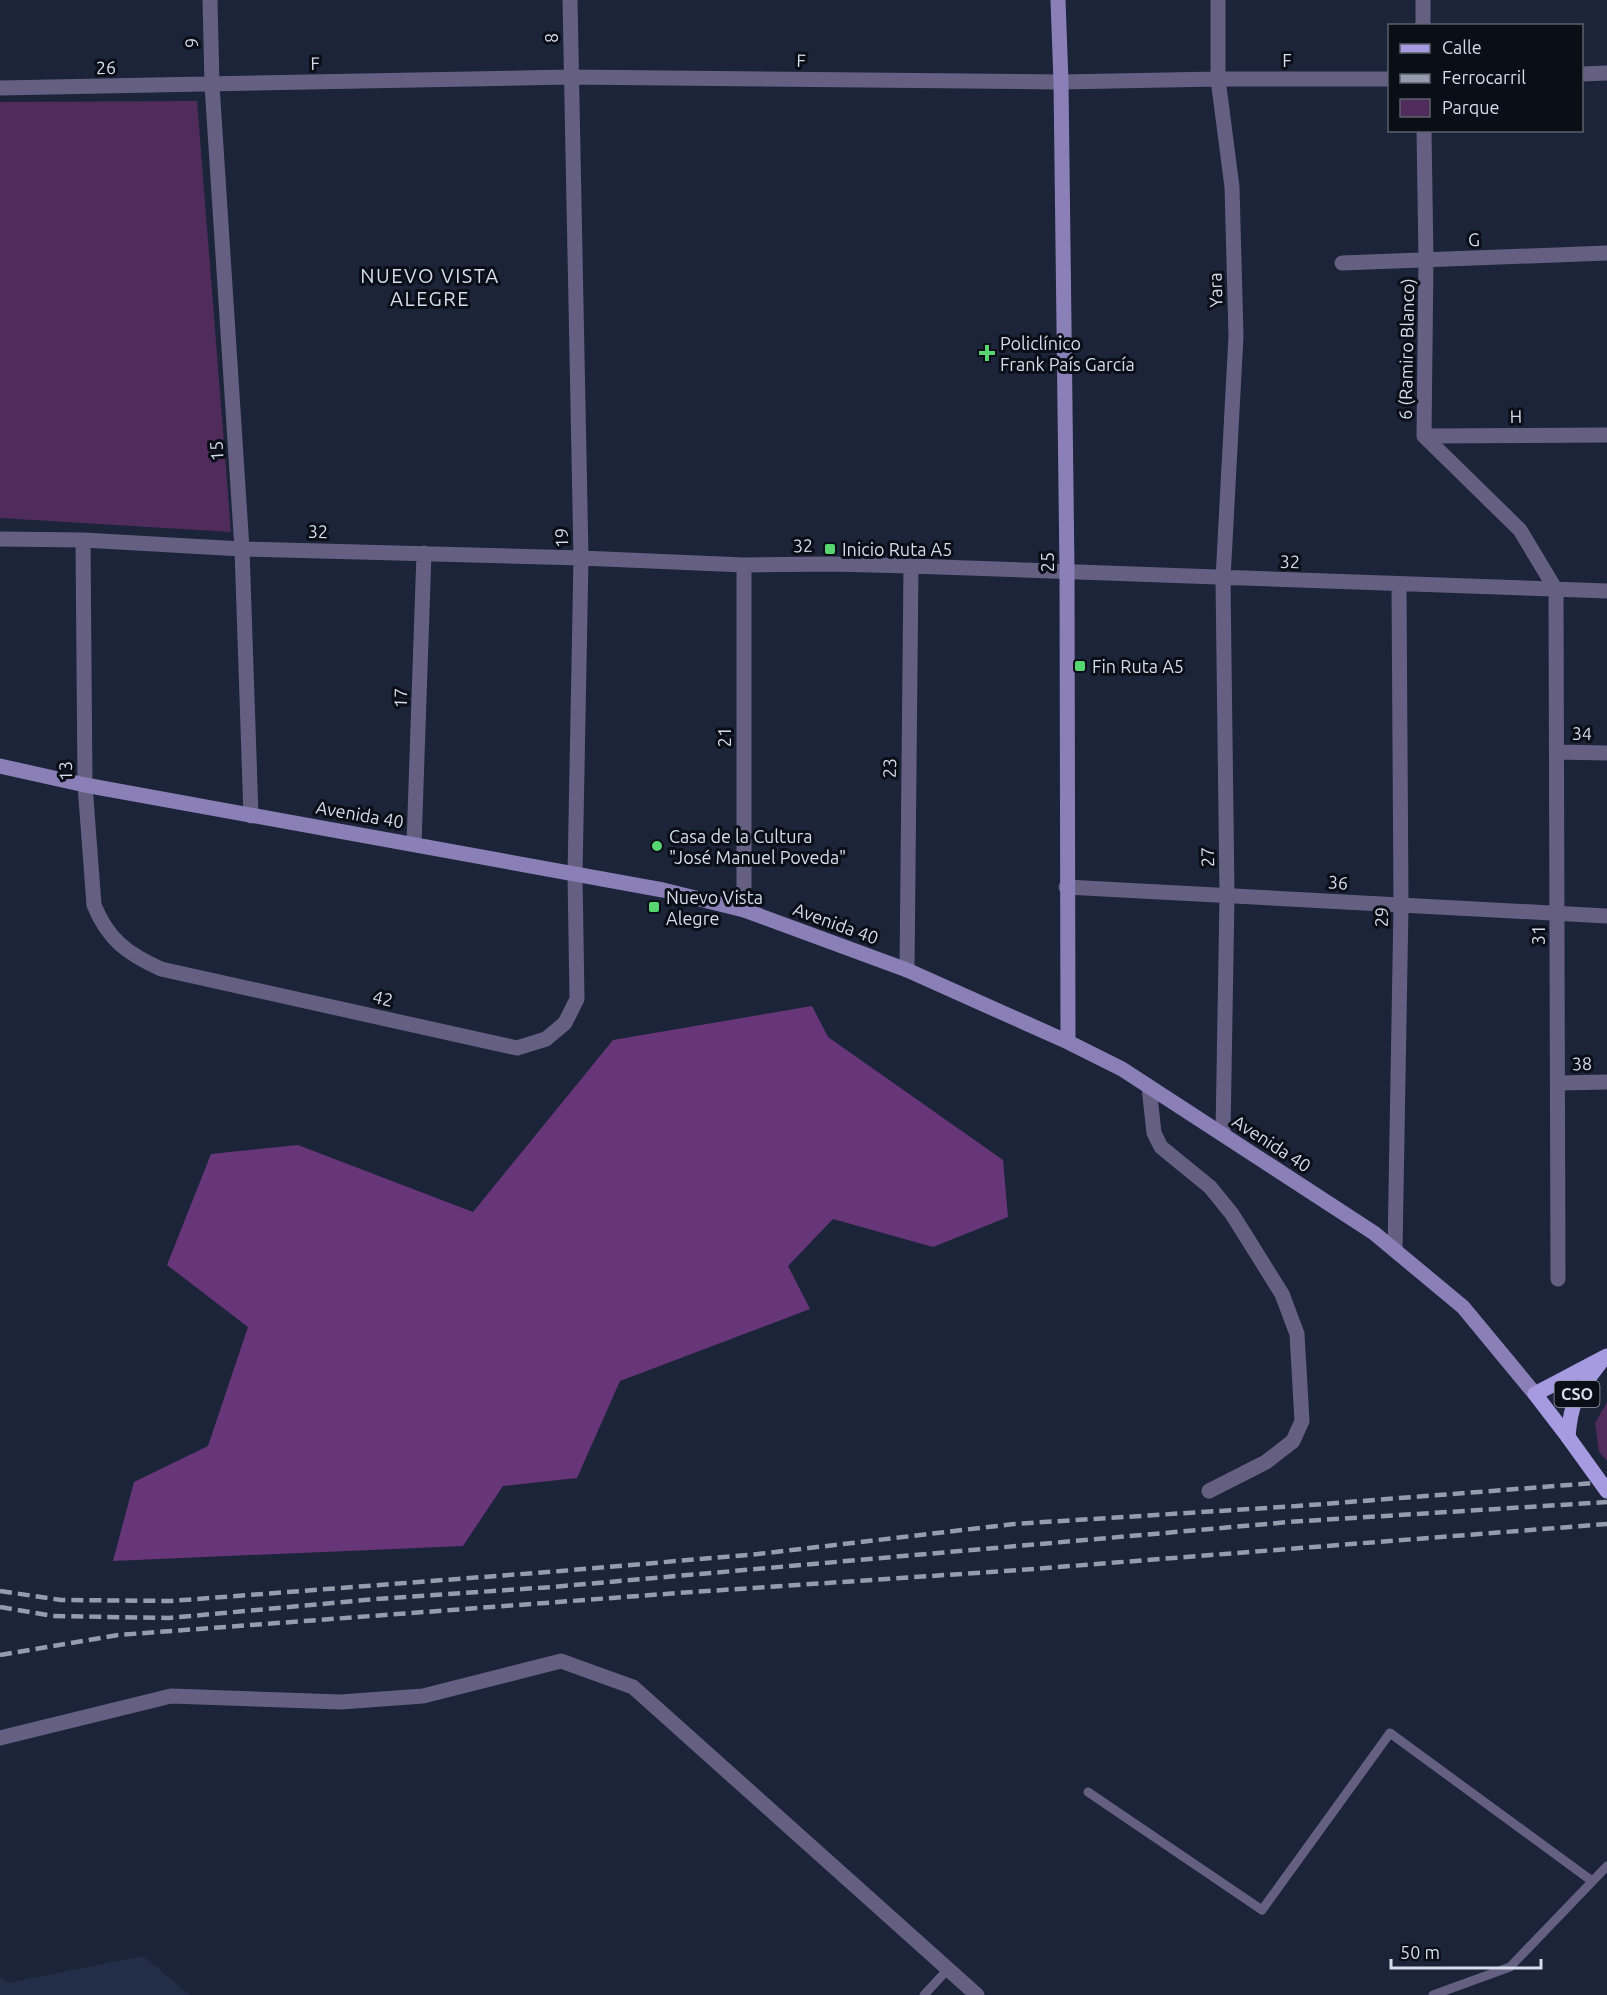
<svg xmlns="http://www.w3.org/2000/svg" width="1607" height="1995" viewBox="0 0 1607 1995" font-family="Ubuntu,sans-serif">
<style>
.built{fill:#222d48}
.green{fill:#4f2c5c}
.forest{fill:#663679}
.lines{fill:none;stroke-linecap:round;stroke-linejoin:round}
.lane{stroke:#656082;stroke-width:9}
.street{stroke:#656082;stroke-width:15}
.secondary{stroke:#8a80b7;stroke-width:15}
.primary{stroke:#a69ae0;stroke-width:15}
.rail{stroke:#959cad;stroke-width:4.5;stroke-dasharray:12 6;stroke-linecap:butt}
.primary-bridge{stroke:#a69ae0;stroke-width:15}
.poi-dot{fill:#57d570;stroke:#0a0e17;stroke-width:2}
.labels{text-anchor:middle;dominant-baseline:central;stroke-width:6;stroke-linejoin:round;paint-order:stroke}
.shield{fill:#0a0e17;stroke:#999eab;stroke-width:1.5}
.shield-label{font-size:16px;font-weight:bold;fill:#d6dceb}
.street-label{font-size:18px;fill:#d6dceb;stroke:#0a0e17}
.poi-label{font-size:18px;fill:#d6dceb;stroke:#0a0e17;text-anchor:start}
.neighbourhood-label{font-size:20px;letter-spacing:1.5px;fill:#d6dceb;stroke:#0a0e17}
</style>
<rect width="100%" height="100%" fill="#1c2439"/>
<path class="built" d="M 143,1956 L 190,1995 L 0,1995 L 0,1977 L 8,1983 Z"/>
<path class="green" d="M 197,101 L 231,532 L 0,518 L 0,102 Z
M 1607,1402 L 1607,1461 L 1599,1452 L 1595,1423 Z"/>
<path class="forest" d="M 812,1006 L 828,1037 L 1003,1160 L 1008,1217 L 933,1247 L 833,1219 L 788,1266 L 810,1309 L 620,1381 L 577,1478 L 503,1486 L 463,1546 L 113,1561 L 134,1482 L 208,1446 L 248,1327 L 167,1265 L 211,1154 L 298,1145 L 473,1212 L 613,1040 Z"/>
<g class="lines">
<path class="lane" d="M 1088,1792 L 1262,1910 L 1390,1733 L 1592,1881
M 924,1995 L 949,1968
M 1433,1995 L 1510,1967 L 1607,1866"/>
<path class="street" d="M 210,0 L 212,85 L 242,549 L 251,816
M 1218,0 L 1218,79 L 1232,187 L 1236,336 L 1223,579 L 1227,895 L 1223,1134
M 1423,0 L 1423,26
M 1582,74 L 1607,73
M 0,88 L 570,77 L 1061,82 L 1218,79 L 1390,79
M 1424,130 L 1426,260 L 1424,436 L 1520,530 L 1556,590 L 1558,1279
M 1342,263 L 1607,253
M 1424,436 L 1607,435
M 0,539 L 83,540 L 242,549 L 581,558 L 744,565 L 831,564 L 911,566 L 1607,591
M 83,540 L 85,785 L 94,905 C 108,940 128,954 161,969 L 517,1048 L 546,1039 L 565,1023 L 577,999 L 575,875 L 581,558 L 570,0
M 744,565 L 744,910
M 1557,752 L 1607,753
M 414,844 L 424,553
M 1066,887 L 1607,916
M 907,970 L 911,566
M 1558,1083 L 1607,1082
M 1149,1087 L 1154,1133 L 1161,1147 L 1210,1187 L 1232,1214 L 1282,1294 L 1297,1334 L 1302,1421 L 1293,1441 L 1266,1462 L 1209,1491
M 1395,1250 L 1401,906 L 1399,585
M 0,1738 L 171,1696 L 341,1702 L 423,1696 L 561,1661 L 633,1687 L 977,1995"/>
<path class="secondary" d="M 1058,0 L 1061,82 L 1067,571 L 1068,1042
M 0,766 L 85,785 L 663,890 L 744,910 L 907,970 L 1068,1042 L 1122,1069 L 1374,1233 L 1463,1307 L 1535,1394"/>
<path class="primary" d="M 1568,1437 L 1535,1394 L 1607,1356
M 1568,1437 C 1571,1399 1578,1392 1601,1362"/>
<path class="rail" d="M 0,1591 L 61,1600 L 171,1601 L 561,1571 L 758,1554 L 1014,1524 L 1297,1506 L 1607,1482
M 0,1607 L 53,1616 L 169,1618 L 376,1599 L 552,1587 L 1289,1522 L 1607,1502
M 0,1655 L 118,1635 L 678,1593 L 1020,1570 L 1607,1524"/>
<path class="primary-bridge" d="M 1568,1437 L 1607,1491"/>
</g>
<g class="poi-dot">
<path d="M984 344h6v6h6v6h-6v6h-6v-6h-6v-6h6z"/>
<rect x="824" y="543" width="12" height="12" rx="3"/>
<rect x="1074" y="660" width="12" height="12" rx="3"/>
<circle cx="657" cy="846" r="6"/>
<rect x="648" y="901" width="12" height="12" rx="3"/>
</g>
<g class="labels">
<rect class="shield" x="1554.5" y="1381" width="45" height="26" rx="4.5"/>
<g class="shield-label">
<text x="1577" y="1394">CSO</text>
</g>
<g class="street-label">
<text transform="translate(551 38) rotate(-90)">8</text>
<text transform="translate(191 43) rotate(-92)">9</text>
<text transform="translate(801 60) rotate(1)">F</text>
<text x="1287" y="60">F</text>
<text transform="translate(315 63) rotate(-1)">F</text>
<text transform="translate(106 67) rotate(-1)">26</text>
<text transform="translate(1474 239) rotate(-2)">G</text>
<text transform="translate(1215 290) rotate(-92)">Yara</text>
<text transform="translate(1406 349) rotate(-89)">6 (Ramiro Blanco)</text>
<text transform="translate(1516 416) rotate(-1)">H</text>
<text transform="translate(216 451) rotate(-94)">15</text>
<text transform="translate(318 531) rotate(1)">32</text>
<text transform="translate(561 538) rotate(-91)">19</text>
<text transform="translate(803 545) rotate(-1)">32</text>
<text transform="translate(1290 561) rotate(2)">32</text>
<text transform="translate(1047 562) rotate(-90)">25</text>
<text transform="translate(400 698) rotate(-88)">17</text>
<text transform="translate(1582 733) rotate(1)">34</text>
<text transform="translate(724 737) rotate(-90)">21</text>
<text transform="translate(889 768) rotate(-89)">23</text>
<text transform="translate(65 771) rotate(-91)">13</text>
<text transform="translate(360 814) rotate(10)">Avenida 40</text>
<text transform="translate(1207 857) rotate(-91)">27</text>
<text transform="translate(1338 882) rotate(4)">36</text>
<text transform="translate(1381 917) rotate(-89)">29</text>
<text transform="translate(836 923) rotate(20)">Avenida 40</text>
<text transform="translate(1538 935) rotate(-90)">31</text>
<text transform="translate(383 998) rotate(13)">42</text>
<text transform="translate(1582 1063) rotate(-1)">38</text>
<text transform="translate(1272 1143) rotate(33)">Avenida 40</text>
</g>
<g class="poi-label">
<text x="1000" y="343">Policlínico<tspan x="1000" dy="21">Frank País García</tspan></text>
<text x="842" y="549">Inicio Ruta A5</text>
<text x="1092" y="666">Fin Ruta A5</text>
<text x="669" y="836">Casa de la Cultura<tspan x="669" dy="21">"José Manuel Poveda"</tspan></text>
<text x="666" y="897">Nuevo Vista<tspan x="666" dy="21">Alegre</tspan></text>
</g>
<g class="neighbourhood-label">
<text x="430" y="275">NUEVO VISTA<tspan x="430" dy="23">ALEGRE</tspan></text>
</g>
</g>
<rect x="1388" y="24" width="195" height="108" fill="#0a0e17" stroke="#5c606c" stroke-width="1.5"/>
<rect x="1400" y="44" width="30" height="9" fill="#a69ae0" stroke="#5c606c" stroke-width="1.5"/>
<text x="1442" y="54" font-size="18" fill="#d6dceb">Calle</text>
<rect x="1400" y="74" width="30" height="9" fill="#959cad" stroke="#5c606c" stroke-width="1.5"/>
<text x="1442" y="84" font-size="18" fill="#d6dceb">Ferrocarril</text>
<rect x="1400" y="99" width="30" height="18" fill="#4f2c5c" stroke="#5c606c" stroke-width="1.5"/>
<text x="1442" y="114" font-size="18" fill="#d6dceb">Parque</text>
<path d="M1391 1959v9h150v-9" fill="none" stroke="#d6dceb" stroke-width="3"/>
<text x="1400" y="1959" font-size="18" fill="#d6dceb" stroke="#0a0e17" stroke-width="4.5" paint-order="stroke">50 m</text>
</svg>
